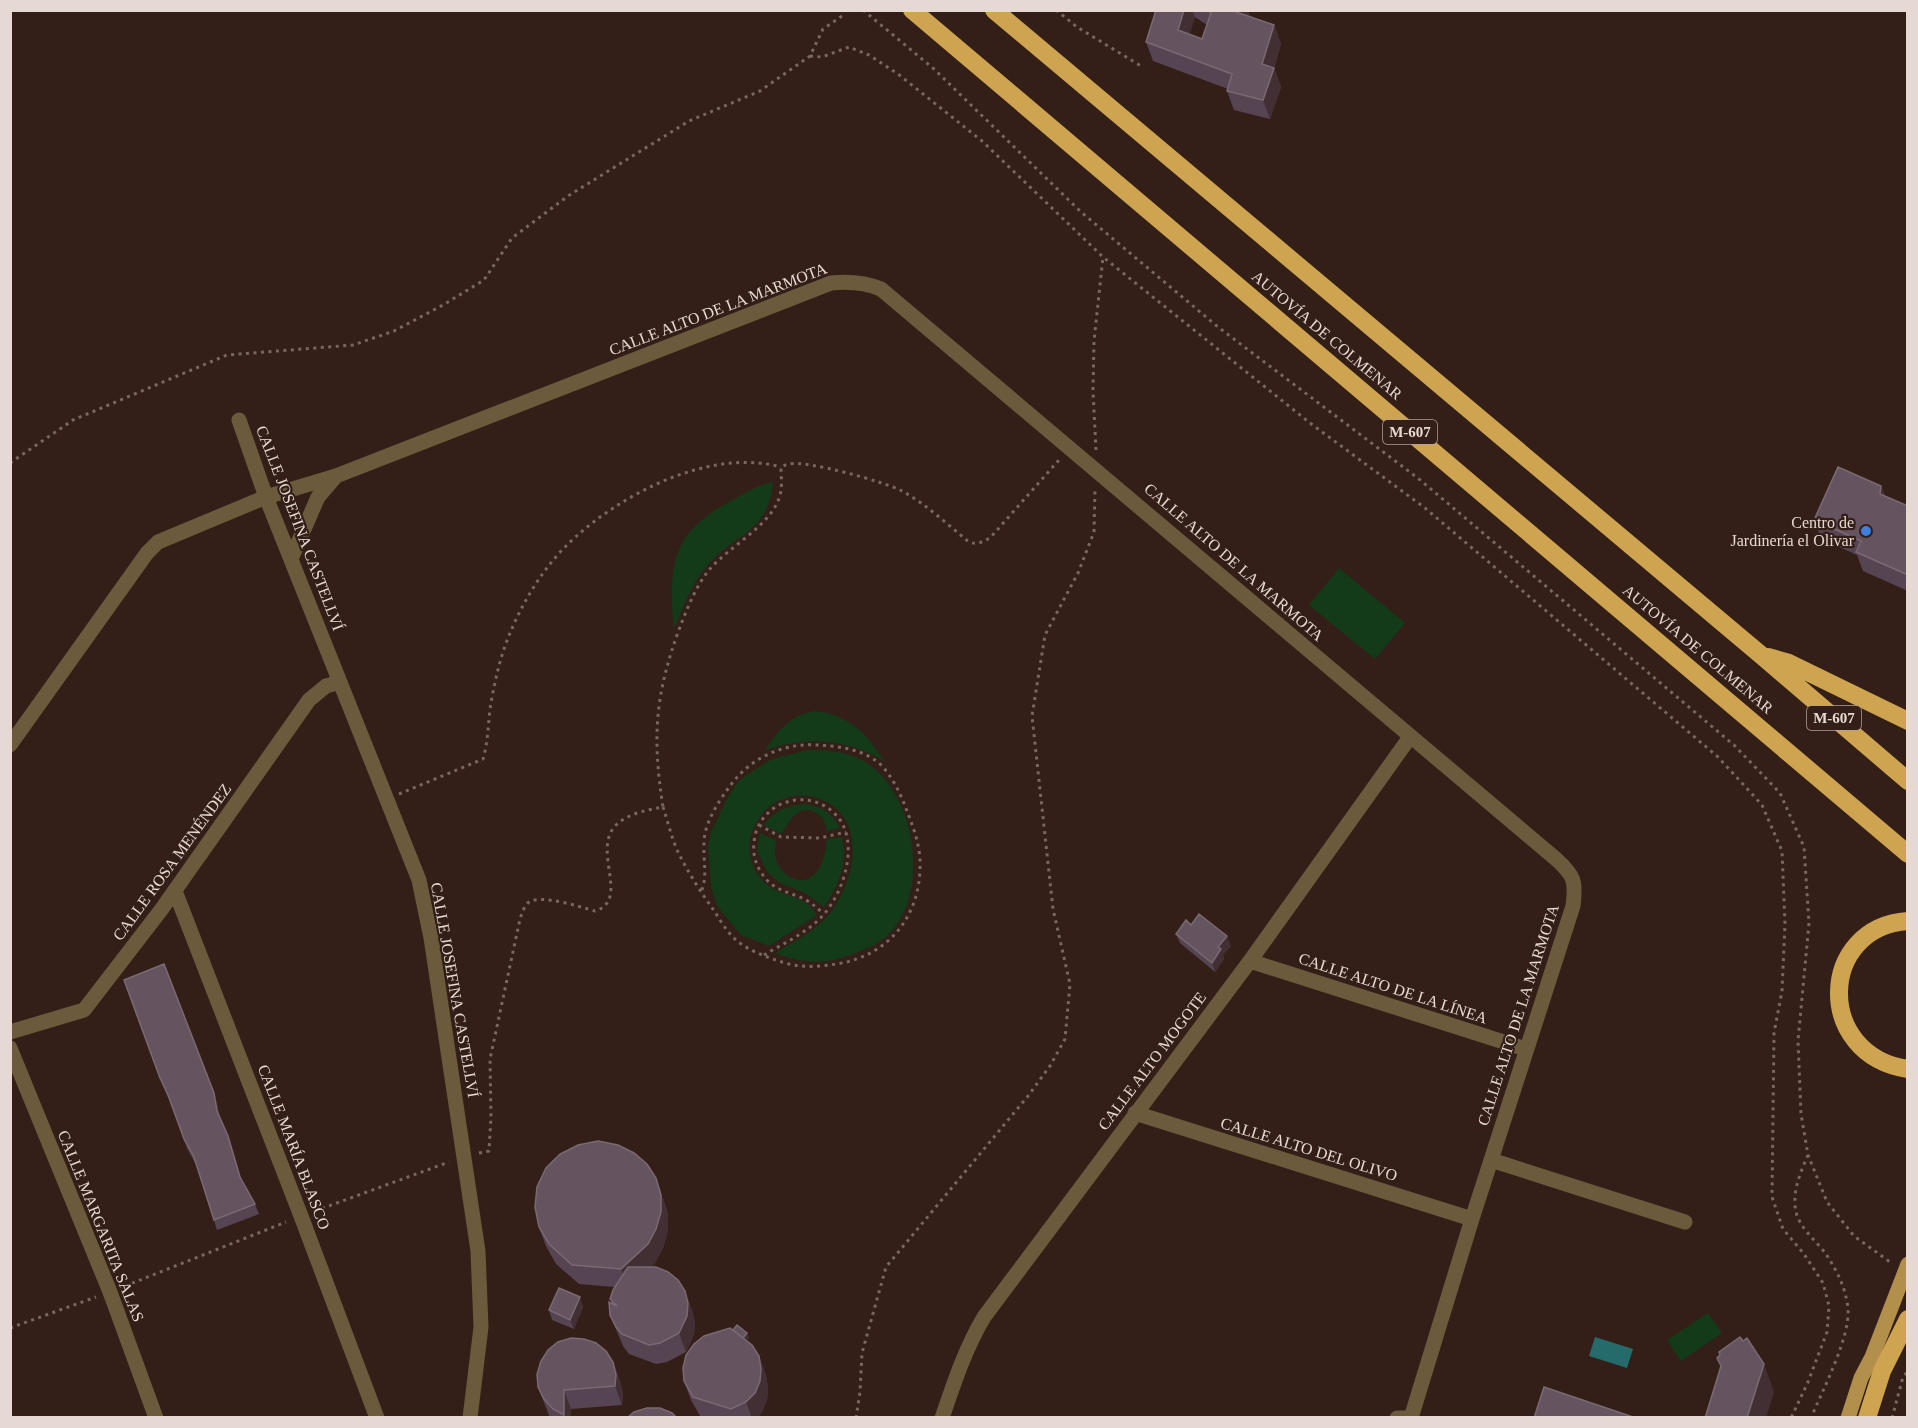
<svg xmlns="http://www.w3.org/2000/svg" width="1918" height="1428" viewBox="0 0 1918 1428" font-family="Georgia,serif">
<style>
.green{fill:#143b19}
.water{fill:#266b6c}
.lines{fill:none;stroke-linecap:round;stroke-linejoin:round}
.path{stroke:#796761;stroke-width:3;stroke-dasharray:3 4.5;stroke-linecap:butt}
.minor{stroke:#6b5a3b;stroke-width:15}
.major{stroke:#b28f4b;stroke-width:15}
.highway{stroke:#cea450;stroke-width:18}
.wall{fill:#564452;fill-rule:evenodd}
.shaded-wall{fill:#412f34}
.building{fill:#655460;stroke:#7a6972;stroke-width:1.5}
.shop-dot{fill:#3f7fe0;stroke:#331f17;stroke-width:2}
.labels{text-anchor:middle;dominant-baseline:central;stroke-width:4.5;stroke-linejoin:round;paint-order:stroke}
.shield{fill:#331f17;stroke:#b0a09b;stroke-width:1.5}
.shield-label{font-size:15px;font-weight:bold;fill:#e6d8d3}
.street-label{font-size:16px;fill:#e6d8d3;stroke:#331f17}
.poi-label{font-size:16px;fill:#e6d8d3;stroke:#331f17;text-anchor:end}
</style>
<rect width="100%" height="100%" fill="#331f17"/>
<path class="green" d="M 773,482 C 768,534 735,532 706,567 C 691,585 683,607 674,629 C 668,567 671,532 731,501 C 744,493 758,485 773,482 Z
M 1339,568 L 1405,623 L 1375,659 L 1309,605 Z
M 814,711 C 847,714 867,733 884,761 C 846,738 806,736 765,750 C 778,731 790,715 814,711 Z
M 808,750 C 827,750 845,751 862,760 C 915,789 932,890 889,934 C 879,944 864,950 850,955 C 823,965 801,963 775,953 C 789,944 804,937 817,926 C 851,900 873,824 825,801 C 814,796 803,794 790,797 C 777,800 765,807 758,820 C 751,832 747,845 751,859 C 763,903 803,888 817,915 L 769,946 L 741,935 L 717,906 L 711,886 L 708,846 L 711,832 L 726,801 L 736,784 L 745,776 L 772,759 Z
M 806,804 C 823,807 832,813 840,828 L 827,831 C 826,816 810,803 796,814 C 790,818 786,828 781,834 L 764,825 C 775,810 788,805 806,804 Z
M 760,833 L 777,841 C 763,873 821,911 827,839 L 842,837 C 848,865 839,884 824,907 L 805,893 L 780,883 L 767,872 L 757,850 Z
M 1708,1313 L 1722,1333 L 1681,1361 L 1667,1340 Z"/>
<path class="water" d="M 1595,1337 L 1633,1349 L 1627,1368 L 1589,1356 Z"/>
<g class="lines">
<path class="path" d="M 863,10 L 934,69 L 1081,212 L 1218,327 L 1419,479 L 1735,746 L 1780,793 L 1804,847 L 1809,923 L 1798,1041 L 1801,1114 L 1808,1155 L 1827,1202 L 1854,1236 L 1890,1262
M 1056,10 L 1077,27 L 1141,66
M 810,56 L 822,57 L 849,47 L 869,55 L 898,74 L 982,141 L 1103,257 L 1310,423 L 1425,508 L 1718,757 L 1762,805 L 1782,851 L 1785,924 L 1782,991 L 1774,1033 L 1772,1197 L 1783,1229 L 1804,1254 L 1823,1283 L 1829,1306 L 1827,1332 L 1808,1382 L 1791,1418
M 1096,450 L 1093,391 L 1094,341 L 1103,257
M 10,463 L 73,420 L 227,355 L 353,345 L 394,331 L 443,305 L 484,280 L 512,238 L 568,196 L 689,121 L 760,91 L 810,56 L 823,29 L 845,14
M 399,794 L 483,759 C 488,742 488,726 490,709 C 494,685 499,661 508,638 C 521,605 541,571 566,546 C 616,496 709,447 781,467
M 663,807 C 668,822 672,840 679,854 C 689,874 702,894 715,912 C 721,922 728,933 737,941 C 750,951 766,957 782,962 C 799,968 818,967 836,964 C 886,957 919,919 920,868 C 921,848 914,829 907,811 C 901,795 893,777 880,764 C 863,749 838,746 816,745 C 782,743 749,759 730,786 C 718,802 704,824 704,843 C 703,861 708,876 701,892
M 759,825 L 781,837 L 820,838 L 846,832
M 764,955 C 784,943 809,932 824,914 C 845,890 861,838 834,813 C 809,789 767,799 756,832 C 751,850 754,865 766,879 C 776,891 793,893 806,900 C 813,904 818,909 824,914
M 479,1153 L 489,1151 L 491,1117 L 490,1059 L 520,919 C 522,913 524,906 529,902 C 542,894 580,907 595,911 C 631,900 591,850 616,825 C 629,813 647,810 663,807 C 652,737 655,694 680,627 C 687,609 696,586 709,570 C 730,545 777,523 781,490 C 782,483 781,475 781,467 C 784,466 786,464 789,464 C 807,460 885,482 902,491 C 926,504 948,525 969,542 C 977,545 982,542 990,538 L 1059,460
M 1808,1155 C 1801,1171 1794,1187 1795,1204 C 1795,1225 1815,1239 1826,1254 C 1837,1271 1846,1288 1848,1309 C 1850,1338 1823,1389 1811,1418
M 315,1211 L 449,1162
M 125,1286 L 286,1222
M 10,1328 L 96,1297
M 856,1418 L 860,1392 L 862,1353 L 886,1267 L 1028,1096 L 1050,1066 L 1065,1039 L 1070,984 L 1053,909 L 1032,716 L 1045,635 L 1078,573 L 1094,532 L 1095,489
M 1892,1418 L 1903,1377 L 1908,1371"/>
<path class="minor" d="M 239,420 L 266,497 L 419,880 L 431,938 L 478,1251 L 481,1327 L 470,1418
M 291,559 L 318,497 L 336,476
M 10,745 L 147,553 L 158,542 L 266,497 L 336,476 L 831,283 C 849,281 864,282 881,289 L 1556,859 C 1575,876 1576,882 1573,906 L 1472,1219 L 1411,1418
M 175,891 L 301,1216 L 377,1418
M 1250,961 L 1526,1049
M 10,1032 L 84,1010 L 161,910 L 309,700 L 326,686 L 340,682
M 10,1048 L 110,1292 L 156,1418
M 1135,1113 L 1472,1219
M 1491,1160 L 1685,1222
M 942,1418 C 954,1383 965,1349 984,1317 L 1250,961 L 1410,737
M 1397,1418 L 1407,1418"/>
<path class="major" d="M 1848,1418 L 1861,1378 L 1872,1357 L 1908,1264"/>
<path class="highway" d="M 912,10 L 1908,854
M 994,10 L 1761,655 L 1908,781
M 1768,657 L 1789,663 L 1908,721
M 1908,921 C 1818,927 1814,1055 1908,1069
M 1867,1418 L 1882,1371 L 1908,1319"/>
</g>
<path class="wall" d="M 1156,10 L 1248,10 L 1249,16 L 1274,25 L 1281,44 L 1274,68 L 1281,87 L 1270,119 L 1234,110 L 1227,91 L 1228,89 L 1153,61 L 1146,42 ZM 1195,17 L 1207,25 L 1202,39 L 1189,34 Z
M 1881,486 L 1885,496 L 1908,506 L 1908,591 L 1863,571 L 1857,555 L 1821,539 L 1814,520 Z
M 1191,925 L 1231,946 L 1223,955 L 1224,959 L 1215,972 L 1180,943 L 1176,934 Z
M 124,980 L 217,1103 L 220,1118 L 231,1146 L 241,1179 L 255,1204 L 259,1214 L 217,1230 L 196,1165 L 187,1148 L 171,1104 L 164,1088 Z
M 663,1198 L 668,1214 L 668,1231 L 663,1248 L 655,1263 L 651,1267 L 692,1310 L 695,1322 L 694,1335 L 686,1352 L 667,1362 L 656,1364 L 629,1354 L 623,1346 L 610,1315 L 612,1303 L 610,1299 L 614,1287 L 579,1284 L 556,1264 L 546,1246 L 539,1227 Z
M 583,1307 L 574,1329 L 552,1320 L 549,1310 Z
M 733,1330 L 747,1333 L 749,1338 L 746,1341 L 759,1356 L 766,1375 L 768,1388 L 767,1400 L 762,1412 L 757,1418 L 705,1418 L 700,1416 L 691,1400 L 684,1381 Z
M 613,1362 L 620,1381 L 623,1394 L 622,1405 L 571,1409 L 571,1418 L 550,1418 L 538,1387 Z"/>
<path class="shaded-wall" d="M 1184,10 L 1192,10 L 1195,17 L 1185,50 L 1178,30 Z
M 1236,10 L 1248,10 L 1250,15 L 1243,31 L 1236,12 Z
M 1274,25 L 1281,44 L 1269,83 L 1262,64 Z
M 1274,68 L 1281,87 L 1270,119 L 1263,100 Z
M 1881,486 L 1888,506 L 1880,494 Z
M 1227,936 L 1231,946 L 1223,955 L 1224,959 L 1215,972 L 1212,963 L 1218,947 Z
M 214,1093 L 217,1103 L 220,1120 L 217,1111 Z
M 656,1178 L 668,1214 L 668,1231 L 663,1248 L 655,1263 L 628,1288 L 621,1269 Z
M 685,1291 L 692,1310 L 695,1322 L 694,1335 L 686,1352 L 679,1333 Z
M 580,1297 L 583,1307 L 574,1329 L 570,1320 Z
M 747,1333 L 749,1338 L 740,1348 L 738,1343 Z
M 759,1356 L 766,1375 L 768,1388 L 767,1400 L 762,1412 L 757,1418 L 752,1418 L 746,1402 Z
M 613,1362 L 620,1381 L 623,1394 L 622,1405 L 615,1386 Z
M 1764,1364 L 1774,1392 L 1766,1418 L 1747,1418 Z
M 564,1390 L 571,1409 L 571,1418 L 565,1418 L 564,1415 Z"/>
<path class="building" d="M 1156,10 L 1184,10 L 1178,30 L 1202,39 L 1211,13 L 1207,10 L 1236,10 L 1236,12 L 1274,25 L 1262,64 L 1274,68 L 1263,100 L 1227,91 L 1232,74 L 1146,42 Z
M 1838,467 L 1881,486 L 1880,494 L 1908,506 L 1908,575 L 1856,552 L 1861,541 L 1814,520 Z
M 1199,914 L 1227,936 L 1218,947 L 1221,949 L 1212,963 L 1176,934 L 1186,920 L 1191,925 Z
M 164,964 L 214,1093 L 217,1111 L 228,1136 L 240,1177 L 255,1204 L 214,1220 L 194,1157 L 184,1139 L 168,1095 L 160,1078 L 124,980 Z
M 598,1141 L 618,1145 L 634,1153 L 647,1164 L 656,1178 L 661,1195 L 661,1212 L 656,1229 L 648,1244 L 621,1269 L 572,1265 L 549,1244 L 539,1227 L 535,1207 L 537,1187 L 546,1168 L 560,1154 L 578,1145 Z
M 628,1267 L 656,1267 L 668,1272 L 678,1280 L 685,1291 L 688,1303 L 687,1316 L 679,1333 L 660,1343 L 649,1345 L 622,1334 L 616,1327 L 610,1315 L 609,1302 L 617,1306 L 610,1299 L 613,1290 Z
M 559,1288 L 580,1297 L 570,1320 L 549,1310 Z
M 737,1325 L 747,1333 L 743,1338 L 733,1330 Z
M 730,1328 L 752,1345 L 759,1356 L 761,1369 L 760,1381 L 755,1393 L 746,1402 L 731,1409 L 693,1397 L 684,1381 L 683,1368 L 686,1355 L 694,1344 L 704,1336 Z
M 1740,1337 L 1743,1341 L 1747,1338 L 1764,1364 L 1747,1418 L 1705,1418 L 1721,1366 L 1717,1358 L 1720,1355 L 1719,1352 Z
M 571,1338 L 584,1339 L 596,1343 L 606,1351 L 613,1362 L 616,1375 L 615,1386 L 564,1390 L 564,1415 L 553,1409 L 544,1399 L 538,1387 L 537,1374 L 541,1361 L 548,1350 L 558,1342 Z
M 1544,1387 L 1636,1418 L 1534,1418 Z
M 647,1408 L 660,1408 L 672,1413 L 677,1418 L 627,1418 L 634,1412 Z"/>
<circle class="shop-dot" cx="1866" cy="531" r="6"/>
<g class="labels">
<g class="shield">
<rect x="1383" y="420" width="54" height="24" rx="4.5"/>
<rect x="1807" y="706" width="54" height="24" rx="4.5"/>
</g>
<g class="shield-label">
<text x="1410" y="432">M-607</text>
<text x="1834" y="718">M-607</text>
</g>
<g class="street-label">
<text transform="translate(718 309) rotate(-21)">CALLE ALTO DE LA MARMOTA</text>
<text transform="translate(1327 335) rotate(40)">AUTOVÍA DE COLMENAR</text>
<text transform="translate(300 528) rotate(69)">CALLE JOSEFINA CASTELLVÍ</text>
<text transform="translate(1234 562) rotate(41)">CALLE ALTO DE LA MARMOTA</text>
<text transform="translate(1698 649) rotate(40)">AUTOVÍA DE COLMENAR</text>
<text transform="translate(172 862) rotate(-54)">CALLE ROSA MENÉNDEZ</text>
<text transform="translate(1393 988) rotate(18)">CALLE ALTO DE LA LÍNEA</text>
<text transform="translate(455 990) rotate(80)">CALLE JOSEFINA CASTELLVÍ</text>
<text transform="translate(1518 1015) rotate(-72)">CALLE ALTO DE LA MARMOTA</text>
<text transform="translate(1152 1061) rotate(-53)">CALLE ALTO MOGOTE</text>
<text transform="translate(294 1147) rotate(69)">CALLE MARÍA BLASCO</text>
<text transform="translate(1309 1149) rotate(17)">CALLE ALTO DEL OLIVO</text>
<text transform="translate(101 1226) rotate(68)">CALLE MARGARITA SALAS</text>
</g>
<g class="poi-label">
<text x="1854" y="522">Centro de<tspan x="1854" dy="18">Jardinería el Olivar</tspan></text>
</g>
</g>
<rect width="1918" height="1428" fill="none" stroke="#e6d8d3" stroke-width="24"/>
</svg>
